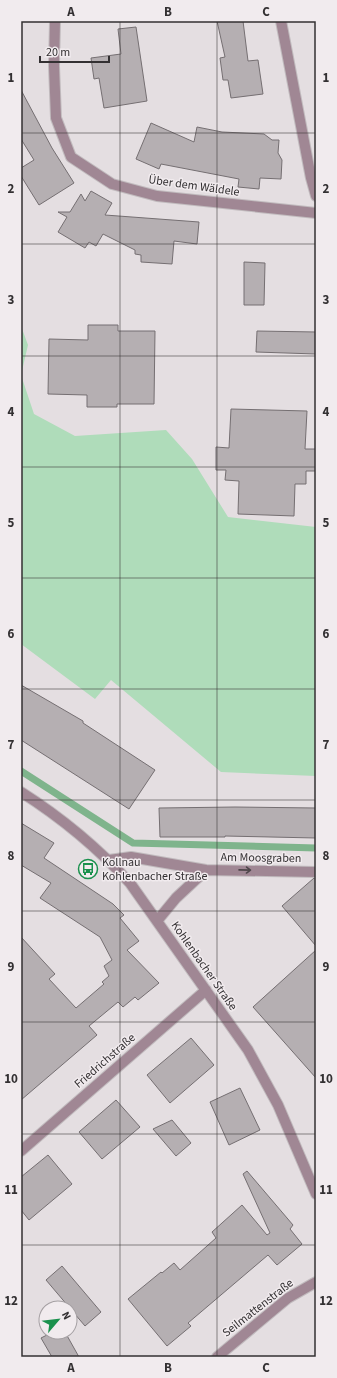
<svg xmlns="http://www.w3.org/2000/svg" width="337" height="1378" viewBox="0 0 337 1378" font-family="'Source Sans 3',sans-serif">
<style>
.green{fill:#afdcba}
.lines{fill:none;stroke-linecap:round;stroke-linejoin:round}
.stream{stroke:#7fb48c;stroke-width:7}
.building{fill:#b5afb2;stroke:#756f72}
.minor-casing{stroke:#c1bbbe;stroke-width:12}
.minor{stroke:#a08794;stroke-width:10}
.oneway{stroke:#4e464a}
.grid{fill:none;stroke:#333032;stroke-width:1;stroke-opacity:0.55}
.labels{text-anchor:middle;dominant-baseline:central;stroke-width:3;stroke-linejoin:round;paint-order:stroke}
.street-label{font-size:12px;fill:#333032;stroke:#f1ebee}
.poi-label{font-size:12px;fill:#333032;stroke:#f1ebee;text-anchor:start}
.neatline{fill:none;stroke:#333032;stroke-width:1.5}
.grid-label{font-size:13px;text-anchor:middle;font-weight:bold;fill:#333032}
</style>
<rect width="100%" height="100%" fill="#e4dee1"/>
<path class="green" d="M 21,326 L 28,345 L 21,375 L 34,414 L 75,436 L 166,430 L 192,459 L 228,517 L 316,527 L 316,776 L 221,772 L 111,680 L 95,699 L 21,644 Z"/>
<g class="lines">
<path class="stream" d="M 21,771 L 133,843 L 316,848"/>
</g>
<path class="building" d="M 217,21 L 243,21 L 248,61 L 258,60 L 263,94 L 231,98 L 228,80 L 223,80 L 220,58 L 225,57 Z
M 136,27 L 147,101 L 104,108 L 99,78 L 94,79 L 91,58 L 121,54 L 118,29 Z
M 21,90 L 52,148 L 74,183 L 39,205 L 21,176 L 21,168 L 34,160 L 21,139 Z
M 151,123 L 194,142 L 197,127 L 222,132 L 264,134 L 272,140 L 279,140 L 278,153 L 282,160 L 281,179 L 260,178 L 259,189 L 238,187 L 239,179 L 161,164 L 159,169 L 136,159 Z
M 91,191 L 112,203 L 105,215 L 199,222 L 197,244 L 174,241 L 172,264 L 141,262 L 141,255 L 135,254 L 135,250 L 103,234 L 96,246 L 89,242 L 85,248 L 58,232 L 67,217 L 58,212 L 70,212 L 81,194 L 85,201 Z
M 244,262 L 265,263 L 264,305 L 244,305 Z
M 88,325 L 118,325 L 118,331 L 155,331 L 154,404 L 117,404 L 117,407 L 87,407 L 87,395 L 48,394 L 49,339 L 88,340 Z
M 257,331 L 316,332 L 316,354 L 256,352 Z
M 231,409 L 307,411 L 305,449 L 316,449 L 316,471 L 306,471 L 306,484 L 295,484 L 294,516 L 238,514 L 239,481 L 225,480 L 226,470 L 216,470 L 216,447 L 229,448 Z
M 21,685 L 83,721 L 83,723 L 155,770 L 129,809 L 21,740 Z
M 235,807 L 316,808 L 316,838 L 225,836 L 225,837 L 160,837 L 159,808 Z
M 21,823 L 54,843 L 44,858 L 113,904 L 124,915 L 120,918 L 139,941 L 127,950 L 159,983 L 138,1000 L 135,997 L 123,1007 L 118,1002 L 89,1026 L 97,1035 L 21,1100 L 21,937 L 55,974 L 49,979 L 76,1008 L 104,984 L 102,982 L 109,976 L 104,966 L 112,960 L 100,937 L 40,898 L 51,883 L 21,865 Z
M 314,878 L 316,878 L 316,946 L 282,906 Z
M 316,950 L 316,1078 L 253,1007 Z
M 191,1038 L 214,1065 L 170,1103 L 147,1075 Z
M 240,1088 L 260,1130 L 229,1145 L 210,1102 Z
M 116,1100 L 140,1127 L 102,1159 L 79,1132 Z
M 172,1120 L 191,1143 L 176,1156 L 153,1129 Z
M 48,1155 L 72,1184 L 29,1220 L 21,1210 L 21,1177 Z
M 247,1171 L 293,1225 L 290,1229 L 302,1244 L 277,1265 L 268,1255 L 188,1323 L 191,1326 L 167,1346 L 128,1299 L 161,1272 L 162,1273 L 174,1263 L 180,1270 L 216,1238 L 212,1232 L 242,1205 L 267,1235 L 270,1233 L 243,1174 Z
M 62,1266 L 101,1312 L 85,1326 L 46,1280 Z
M 53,1332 L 65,1332 L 79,1357 L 52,1357 L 41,1338 Z"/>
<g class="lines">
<g class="minor-casing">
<path id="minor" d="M 55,21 L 54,66 L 56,118 L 71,157 L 112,184 L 157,196 L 316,213
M 281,21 L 311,178 L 316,196
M 21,792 C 62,818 97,847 130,883 L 248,1050 L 278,1105 L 316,1194
M 109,860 L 131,857 L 206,870 L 316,872
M 157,921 L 176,898 L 206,870
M 21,1151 L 206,990
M 217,1357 L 288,1298 L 316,1282"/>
</g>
<use href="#minor" class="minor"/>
</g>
<defs><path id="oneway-shaft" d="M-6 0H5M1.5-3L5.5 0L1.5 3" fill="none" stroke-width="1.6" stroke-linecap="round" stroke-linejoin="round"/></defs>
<use class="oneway" href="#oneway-shaft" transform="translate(245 870) rotate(1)"/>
<path class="grid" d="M 120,21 L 120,1357M 217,21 L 217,1357M 21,133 L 316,133M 21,244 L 316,244M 21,356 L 316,356M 21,467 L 316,467M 21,578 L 316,578M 21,689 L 316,689M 21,800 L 316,800M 21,911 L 316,911M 21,1022 L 316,1022M 21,1134 L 316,1134M 21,1245 L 316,1245"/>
<defs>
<g id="bus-ring" transform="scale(1)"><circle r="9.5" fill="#f1ebee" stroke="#1a914d" stroke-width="1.5"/><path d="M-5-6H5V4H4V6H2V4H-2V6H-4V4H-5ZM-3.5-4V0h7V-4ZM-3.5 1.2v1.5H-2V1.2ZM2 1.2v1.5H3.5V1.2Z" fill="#1a914d"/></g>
</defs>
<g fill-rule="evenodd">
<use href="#bus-ring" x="88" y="869"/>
</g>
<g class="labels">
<g class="street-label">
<text transform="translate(194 186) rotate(8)">Über dem Wäldele</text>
<text transform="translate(261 858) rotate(1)">Am Moosgraben</text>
<text transform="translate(204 966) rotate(55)">Kohlenbacher Straße</text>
<text transform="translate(105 1061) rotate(-41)">Friedrichstraße</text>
<text transform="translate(258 1308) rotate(-38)">Seilmattenstraße</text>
</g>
<g class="poi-label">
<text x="102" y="862">Kollnau<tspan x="102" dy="14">Kohlenbacher Straße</tspan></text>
</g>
</g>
<rect width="337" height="1378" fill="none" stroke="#f1ebee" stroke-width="44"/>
<g transform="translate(58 1320) rotate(62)"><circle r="19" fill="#f1ebee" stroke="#a5a0a3"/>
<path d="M0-3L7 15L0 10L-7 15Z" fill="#1a914d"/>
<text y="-6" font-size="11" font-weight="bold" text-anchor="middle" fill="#333032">N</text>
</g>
<path d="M40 56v6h69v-6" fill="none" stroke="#333032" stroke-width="2"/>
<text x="46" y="56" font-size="12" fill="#333032" stroke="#f1ebee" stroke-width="3" paint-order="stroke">20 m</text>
<rect x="22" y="22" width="293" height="1334" class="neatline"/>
<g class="grid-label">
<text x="71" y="16">A</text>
<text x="168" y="16">B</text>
<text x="266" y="16">C</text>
<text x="11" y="82">1</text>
<text x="326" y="82">1</text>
<text x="11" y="193">2</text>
<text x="326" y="193">2</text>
<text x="11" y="304">3</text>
<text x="326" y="304">3</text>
<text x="11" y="416">4</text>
<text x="326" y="416">4</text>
<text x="11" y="527">5</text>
<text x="326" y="527">5</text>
<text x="11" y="638">6</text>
<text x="326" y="638">6</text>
<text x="11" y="749">7</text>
<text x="326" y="749">7</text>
<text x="11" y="860">8</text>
<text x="326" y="860">8</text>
<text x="11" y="971">9</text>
<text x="326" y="971">9</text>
<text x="11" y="1083">10</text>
<text x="326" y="1083">10</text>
<text x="11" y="1194">11</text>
<text x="326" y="1194">11</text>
<text x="11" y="1305">12</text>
<text x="326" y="1305">12</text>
<text x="71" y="1372">A</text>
<text x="168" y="1372">B</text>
<text x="266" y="1372">C</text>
</g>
</svg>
